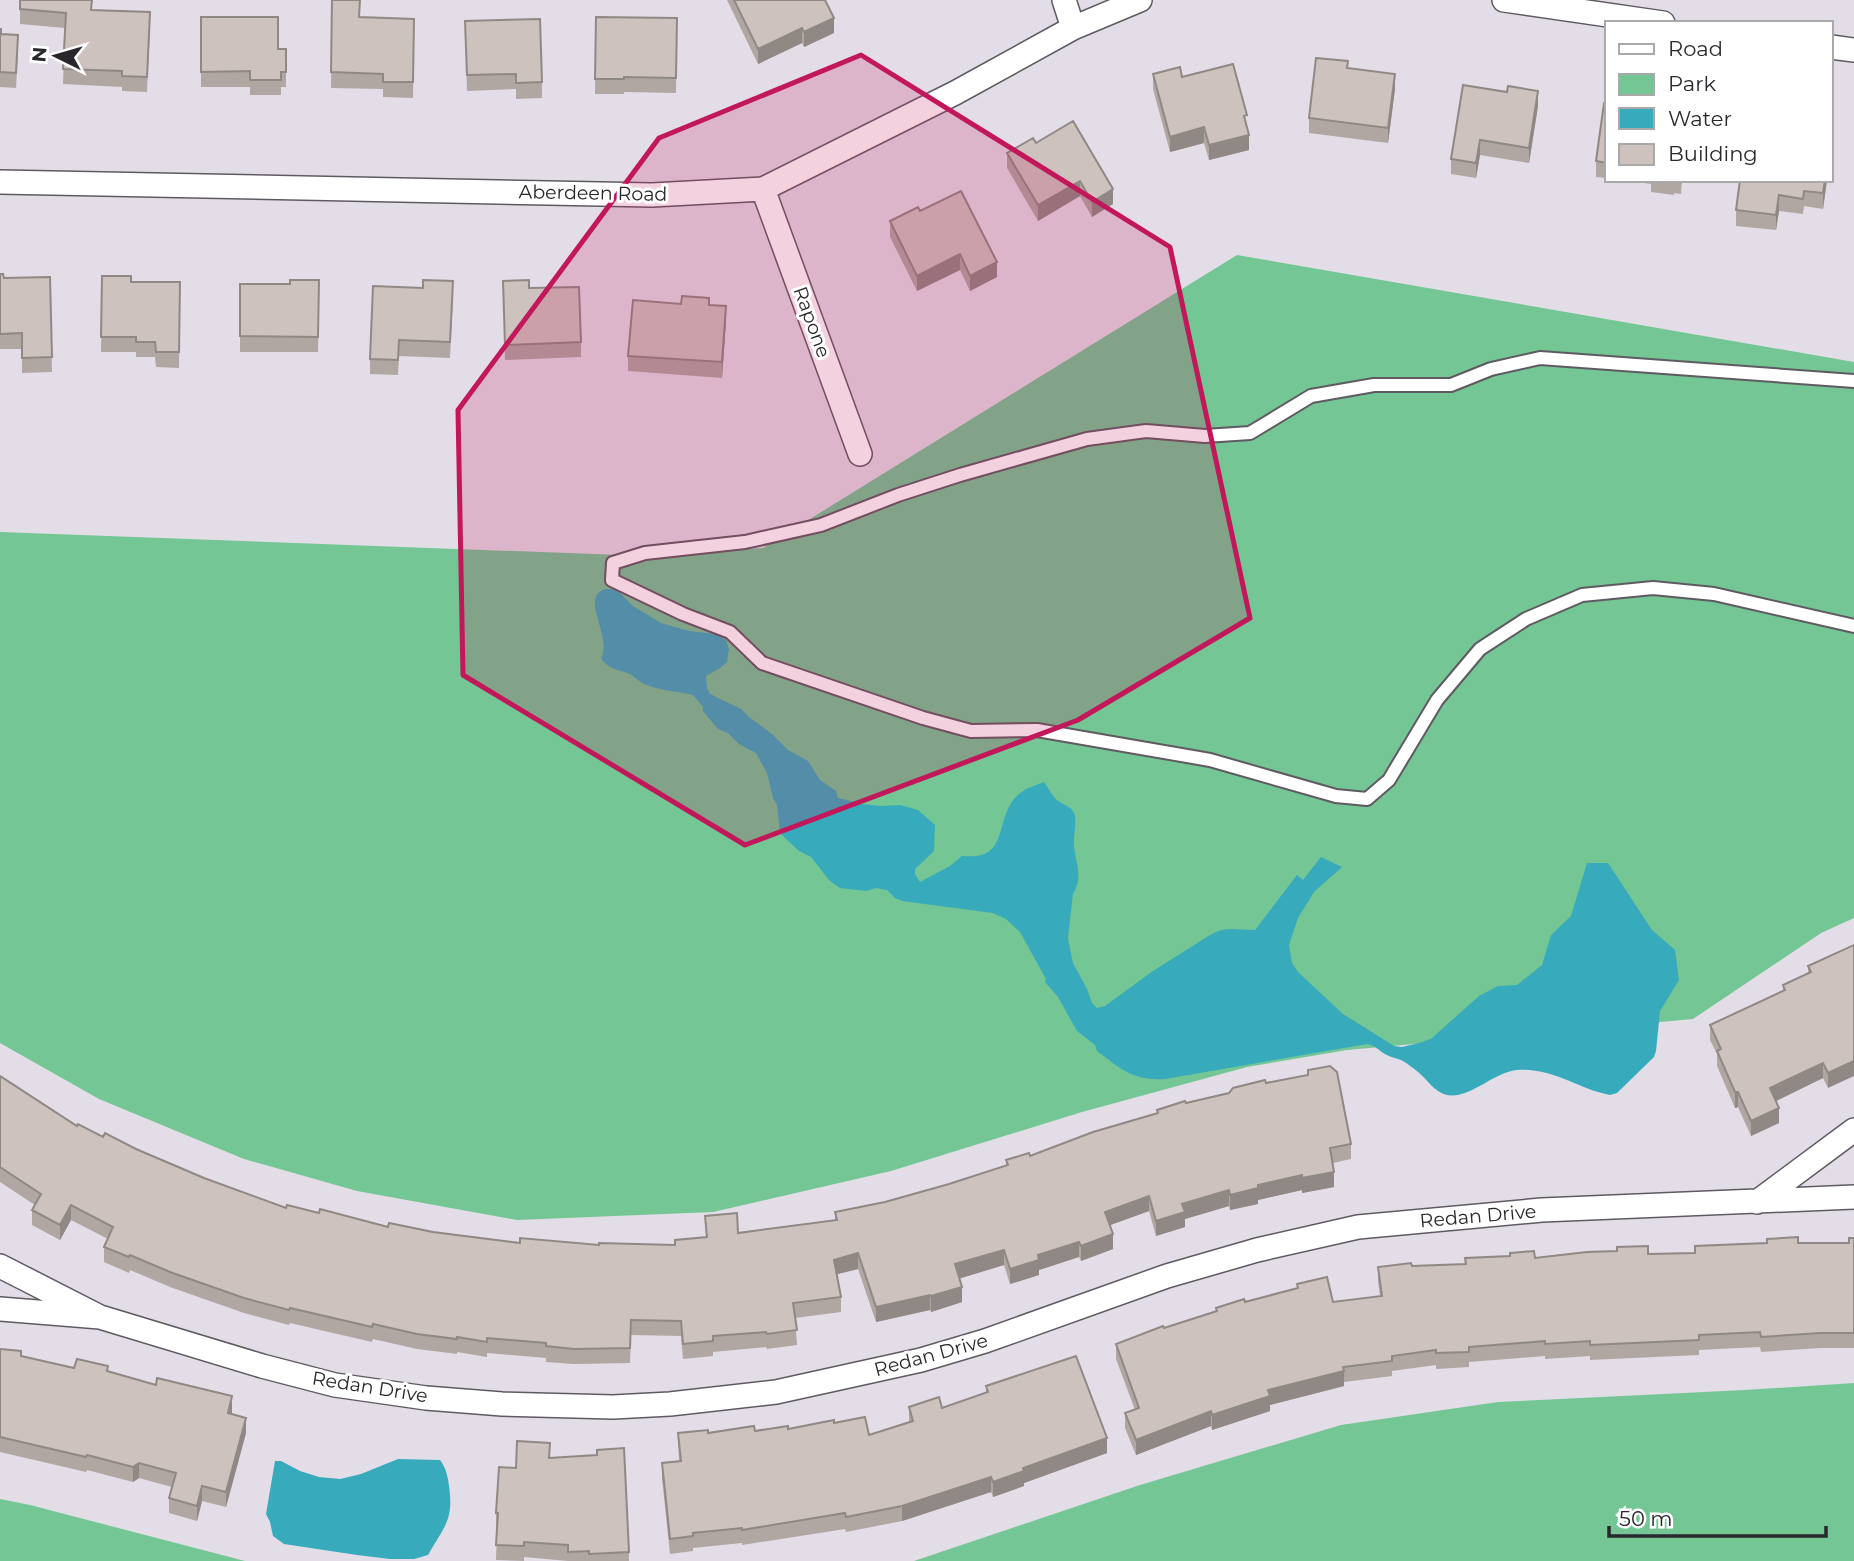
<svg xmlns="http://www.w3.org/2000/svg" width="1854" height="1561" viewBox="0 0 1854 1561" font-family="Montserrat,sans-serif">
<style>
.green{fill:#74c694}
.water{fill:#37aabc}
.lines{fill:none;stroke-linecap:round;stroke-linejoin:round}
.lane-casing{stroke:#5f5a62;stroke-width:16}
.street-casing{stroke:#5f5a62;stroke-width:26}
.lane{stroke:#fff;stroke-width:12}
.street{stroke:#fff;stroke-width:23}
.wall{fill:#b0a7a3}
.shaded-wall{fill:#908884}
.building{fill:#cdc2bd;stroke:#908884;stroke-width:2}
.marked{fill:#c2185b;fill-opacity:0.2;stroke:#c2185b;stroke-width:5;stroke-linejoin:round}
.labels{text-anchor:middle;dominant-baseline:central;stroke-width:6;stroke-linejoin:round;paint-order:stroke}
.street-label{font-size:19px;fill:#29272b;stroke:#fff}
</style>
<rect width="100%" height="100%" fill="#e3dde7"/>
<path class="green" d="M 1237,255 L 1854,362 L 1854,918 L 1821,933 L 1693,1019 L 1347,1050 L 1247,1067 L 1082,1112 L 891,1171 L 713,1212 L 517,1220 L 357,1191 L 244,1159 L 99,1099 L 0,1043 L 0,532 L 621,555 L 763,548 Z
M 1854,1383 L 1854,1561 L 914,1561 L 1140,1485 L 1341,1425 L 1498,1402 L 1745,1390 Z
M 0,1499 L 30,1505 L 245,1561 L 0,1561 Z"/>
<path class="water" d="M 605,589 L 612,589 L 618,591 L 633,606 L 661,623 L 689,631 L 715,634 L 726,640 L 729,649 L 727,662 L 720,668 L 706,676 L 707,688 L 710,694 L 741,709 L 749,717 L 772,734 L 788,750 L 808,761 L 820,780 L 836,791 L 838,798 L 862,804 L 881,806 L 900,805 L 918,810 L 935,825 L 934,851 L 915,869 L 915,874 L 920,882 L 950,866 L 962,856 C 1015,861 990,813 1023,791 C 1029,787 1037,785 1044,782 C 1049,788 1050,794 1057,800 C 1062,804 1072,807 1074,813 C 1077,820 1074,833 1074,840 C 1073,859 1085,875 1073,894 L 1068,938 L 1069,944 L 1073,963 L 1087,989 L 1092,1003 L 1097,1008 L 1105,1006 L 1153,971 L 1210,935 L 1221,930 L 1231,929 L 1255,930 L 1297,875 L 1303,880 L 1321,857 L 1342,867 L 1314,892 L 1298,918 L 1289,945 L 1292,963 L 1298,972 L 1343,1014 L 1394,1046 L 1402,1047 L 1423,1042 L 1432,1038 L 1479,996 L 1498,986 L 1517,985 L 1542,965 L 1551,935 L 1571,916 L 1587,863 L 1608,863 L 1652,930 L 1675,950 L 1679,980 L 1660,1011 L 1656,1051 L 1654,1057 L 1617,1093 L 1610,1095 C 1578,1089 1552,1067 1517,1070 C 1494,1072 1470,1099 1447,1095 C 1434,1092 1428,1080 1418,1072 C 1413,1068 1407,1063 1401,1060 C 1396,1058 1390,1057 1385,1054 C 1378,1050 1375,1045 1367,1044 L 1165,1079 C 1133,1081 1121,1069 1097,1051 L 1095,1045 L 1077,1031 L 1058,997 L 1045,982 L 1046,979 L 1020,932 L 1006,919 L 993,913 L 902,901 L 895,898 L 887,890 L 876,888 L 866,891 L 840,888 L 829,880 L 811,857 L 799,851 L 783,836 L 780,832 L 777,805 L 773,798 L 767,773 L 756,753 L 739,744 L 728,733 L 718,729 L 703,711 L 703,707 L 693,695 C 677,691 660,691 644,684 C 638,681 635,677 630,674 C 619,670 607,669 601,658 C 613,637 579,598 605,589 Z
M 398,1459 L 440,1460 C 446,1468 448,1477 449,1486 C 454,1520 444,1527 428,1555 L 414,1559 L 390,1559 L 357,1555 L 284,1544 L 273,1536 L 270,1522 L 266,1514 L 275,1461 L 281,1461 L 300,1471 L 319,1477 L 340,1479 L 361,1474 Z"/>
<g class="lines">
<g class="lane-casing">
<path id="lane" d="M 1854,381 L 1540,358 L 1491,369 L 1451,385 L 1374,385 L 1311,396 L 1250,433 L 1205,436 L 1146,431 L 1087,439 L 960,475 L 898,495 L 821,525 L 745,542 L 645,553 L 613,563 L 612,580 L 683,614 L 730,632 L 762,663 L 923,718 L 971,731 L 1037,730 L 1210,760 L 1336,796 L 1367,799 L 1389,780 L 1437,700 L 1480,649 L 1526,619 L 1582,595 L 1653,588 L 1714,594 L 1854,626"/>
</g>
<g class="street-casing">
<path id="street" d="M 1064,0 L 1073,28
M 1504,0 L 1663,23
M 1831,47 L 1854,50
M 0,182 L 652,195 L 763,189 L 955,93 L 1073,28 L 1140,0
M 763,189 L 860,454
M 1757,1202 L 1854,1130
M 0,1266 L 100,1317 L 0,1309
M 100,1317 L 262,1366 L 335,1385 L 426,1398 L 502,1404 L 613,1407 L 670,1404 L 776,1392 L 921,1360 L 985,1341 L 1167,1276 L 1257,1250 L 1358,1227 L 1542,1210 L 1854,1197"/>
</g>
<use href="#lane" class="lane"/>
<use href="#street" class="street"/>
</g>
<path class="wall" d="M 332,0 L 360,17 L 414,19 L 413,98 L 383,97 L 383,89 L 331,88 Z
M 727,0 L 825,0 L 834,33 L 804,47 L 802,43 L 758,64 Z
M 20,9 L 92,10 L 150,28 L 147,92 L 122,91 L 122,87 L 63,84 L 65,28 L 20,24 Z
M 201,17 L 278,49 L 286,49 L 286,87 L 281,87 L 281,95 L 250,95 L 250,87 L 201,87 Z
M 596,17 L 677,18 L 676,93 L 624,92 L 624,94 L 595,94 Z
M 465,21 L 542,82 L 542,98 L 516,99 L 516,89 L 467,91 Z
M 0,29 L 1,34 L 18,50 L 16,88 L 0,87 Z
M 1153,74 L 1182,77 L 1247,128 L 1249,150 L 1209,160 L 1204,143 L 1170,152 L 1153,89 Z
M 1463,85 L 1538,106 L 1529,163 L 1480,155 L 1476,178 L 1451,174 L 1451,159 Z
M 1395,89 L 1388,143 L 1309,133 L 1309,118 Z
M 1607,103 L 1607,178 L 1596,177 L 1596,161 Z
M 1036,143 L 1113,204 L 1092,217 L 1080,196 L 1038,221 L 1007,168 L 1007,153 Z
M 1622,180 L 1682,180 L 1681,194 L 1674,193 L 1674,195 L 1651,192 L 1651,184 Z
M 1740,180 L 1827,180 L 1823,209 L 1804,206 L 1803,214 L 1779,211 L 1776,230 L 1736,226 L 1736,210 Z
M 920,211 L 997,277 L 970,291 L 960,270 L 917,291 L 890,237 L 890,221 Z
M 0,274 L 4,278 L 50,277 L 52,372 L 22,373 L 22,349 L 0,349 Z
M 102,276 L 131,282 L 180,282 L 179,368 L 156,367 L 155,357 L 136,357 L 136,352 L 101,352 Z
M 319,280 L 318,352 L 240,352 L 240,284 L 290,284 Z
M 503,281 L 529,288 L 581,342 L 581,357 L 505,360 Z
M 453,296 L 450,358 L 399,356 L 398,375 L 370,374 L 370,359 Z
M 681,304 L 709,305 L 726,321 L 722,378 L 628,371 L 628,356 Z
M 1854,945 L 1828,1088 L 1823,1078 L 1776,1101 L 1779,1123 L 1751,1136 L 1738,1107 L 1735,1108 L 1717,1066 L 1717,1054 L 1710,1040 L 1710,1025 L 1783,991 L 1783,985 L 1808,974 L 1808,966 Z
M 0,1076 L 77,1126 L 204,1178 L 286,1208 L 319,1213 L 388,1227 L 520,1243 L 599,1245 L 675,1245 L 706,1238 L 705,1216 L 738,1233 L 835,1220 L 835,1212 L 885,1202 L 949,1184 L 1006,1166 L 1006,1160 L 1030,1156 L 1157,1113 L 1157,1110 L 1229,1093 L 1266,1083 L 1351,1144 L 1351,1159 L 1333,1163 L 1334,1187 L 1302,1193 L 1302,1190 L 1258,1200 L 1258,1204 L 1230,1210 L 1229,1206 L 1185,1219 L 1185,1227 L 1156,1236 L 1149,1211 L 1110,1225 L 1113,1249 L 1094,1256 L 1081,1261 L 1079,1257 L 1039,1270 L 1039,1275 L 1010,1284 L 1004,1265 L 960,1278 L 962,1302 L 931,1312 L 930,1310 L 876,1322 L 858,1269 L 837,1274 L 841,1297 L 841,1312 L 795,1318 L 797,1345 L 767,1349 L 766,1347 L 713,1352 L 713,1356 L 683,1359 L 681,1336 L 631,1335 L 630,1363 L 574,1364 L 546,1362 L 546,1358 L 487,1353 L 487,1357 L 457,1352 L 457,1354 L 417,1349 L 373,1339 L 372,1342 L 290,1323 L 289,1325 L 244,1313 L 170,1287 L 130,1270 L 129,1273 L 104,1262 L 104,1247 L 108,1239 L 71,1220 L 60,1240 L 32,1225 L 32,1210 L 35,1205 L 0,1182 Z
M 1854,1238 L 1854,1348 L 1820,1348 L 1761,1352 L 1760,1347 L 1699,1350 L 1699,1355 L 1590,1360 L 1590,1356 L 1545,1359 L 1545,1356 L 1469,1362 L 1469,1367 L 1436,1369 L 1436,1365 L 1392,1371 L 1392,1376 L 1344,1382 L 1344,1386 L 1270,1405 L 1270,1411 L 1212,1430 L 1211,1426 L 1136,1455 L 1125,1428 L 1125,1413 L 1135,1410 L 1116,1359 L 1116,1344 L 1216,1311 L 1216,1308 L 1297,1289 L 1297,1284 L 1333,1302 L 1380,1296 L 1378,1282 L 1378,1267 L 1465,1264 L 1535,1258 L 1695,1253 L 1798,1243 L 1849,1243 Z
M 0,1349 L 21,1356 L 74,1368 L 108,1372 L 232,1412 L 232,1414 L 246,1433 L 226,1507 L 202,1501 L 197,1521 L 169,1513 L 169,1498 L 172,1487 L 139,1478 L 133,1482 L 87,1470 L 86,1472 L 0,1452 Z
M 986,1386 L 1107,1453 L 1024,1483 L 1024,1486 L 993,1497 L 991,1492 L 902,1521 L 846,1532 L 845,1529 L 742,1545 L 742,1543 L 693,1548 L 693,1551 L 670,1554 L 662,1478 L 662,1463 L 679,1461 L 678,1433 L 755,1431 L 788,1429 L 834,1423 L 869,1435 L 909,1422 L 909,1407 L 942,1408 L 986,1393 Z
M 550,1457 L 629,1552 L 629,1561 L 568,1561 L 524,1557 L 524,1561 L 496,1560 L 497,1528 L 496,1528 L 496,1513 L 516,1468 Z"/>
<path class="shaded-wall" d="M 834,18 L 834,33 L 804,47 L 804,32 Z
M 802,28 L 802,43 L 758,64 L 758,49 Z
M 1395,74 L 1395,89 L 1388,143 L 1388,128 Z
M 1538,91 L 1538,106 L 1529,163 L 1529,148 Z
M 1204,127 L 1204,143 L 1170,152 L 1170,137 Z
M 1249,135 L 1249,150 L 1209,160 L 1209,145 Z
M 1480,140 L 1480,155 L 1476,178 L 1476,163 Z
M 1825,180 L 1827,180 L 1823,209 L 1823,193 Z
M 1080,181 L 1080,196 L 1038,221 L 1038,205 Z
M 1113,189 L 1113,204 L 1092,217 L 1092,202 Z
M 1779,195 L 1779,211 L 1776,230 L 1776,215 Z
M 960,254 L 960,270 L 917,291 L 917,276 Z
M 997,262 L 997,277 L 970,291 L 970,276 Z
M 726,306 L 726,321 L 722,378 L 722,362 Z
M 1854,1053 L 1854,1076 L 1828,1088 L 1828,1073 Z
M 1823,1063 L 1823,1078 L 1770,1104 L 1770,1088 Z
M 1735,1092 L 1738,1092 L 1738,1107 L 1735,1108 Z
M 1779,1108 L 1779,1123 L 1751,1136 L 1751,1121 Z
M 1334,1172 L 1334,1187 L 1302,1193 L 1302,1178 Z
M 1302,1175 L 1302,1190 L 1258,1200 L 1258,1204 L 1230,1210 L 1230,1195 L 1258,1185 Z
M 1229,1190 L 1229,1206 L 1185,1219 L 1185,1227 L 1156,1236 L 1156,1221 L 1182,1204 Z
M 1149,1196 L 1149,1211 L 1105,1227 L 1105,1212 Z
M 71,1205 L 71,1220 L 60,1240 L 60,1225 Z
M 1113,1234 L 1113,1249 L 1081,1261 L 1081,1246 Z
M 1079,1242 L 1079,1257 L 1039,1270 L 1039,1275 L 1010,1284 L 1010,1269 L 1038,1255 Z
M 1004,1250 L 1004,1265 L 955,1280 L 955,1264 Z
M 858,1253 L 858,1269 L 834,1275 L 834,1260 Z
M 962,1287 L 962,1302 L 931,1312 L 931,1296 Z
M 930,1295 L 930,1310 L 876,1322 L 876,1307 Z
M 1344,1371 L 1344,1386 L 1270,1405 L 1270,1411 L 1212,1430 L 1212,1415 L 1268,1390 Z
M 232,1396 L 232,1412 L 228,1428 L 228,1413 Z
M 1211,1411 L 1211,1426 L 1136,1455 L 1136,1440 Z
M 246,1418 L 246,1433 L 226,1507 L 226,1492 Z
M 1107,1438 L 1107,1453 L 1024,1483 L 1024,1486 L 993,1497 L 993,1482 L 1023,1468 Z
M 139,1463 L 139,1478 L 133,1482 L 133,1467 Z
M 991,1477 L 991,1492 L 902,1521 L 902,1506 Z
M 202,1486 L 202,1501 L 197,1521 L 197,1506 Z"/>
<path class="building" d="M 20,0 L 92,0 L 91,10 L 150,12 L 147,77 L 122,76 L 122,71 L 63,69 L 66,13 L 20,9 Z
M 332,0 L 360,0 L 359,17 L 414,19 L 413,82 L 383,82 L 383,74 L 331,72 Z
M 734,0 L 825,0 L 834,18 L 804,32 L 802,28 L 758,49 Z
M 201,17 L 278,17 L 278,49 L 286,49 L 286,72 L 281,72 L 281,80 L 250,80 L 250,71 L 201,72 Z
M 596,17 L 677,18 L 676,78 L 624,77 L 624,79 L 595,79 Z
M 540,19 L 542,82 L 516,83 L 516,74 L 467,75 L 465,21 Z
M 0,29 L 1,29 L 1,34 L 18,35 L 16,73 L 0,72 Z
M 1316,58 L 1348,61 L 1347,68 L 1395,74 L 1388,128 L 1309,118 Z
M 1233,64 L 1247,115 L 1244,116 L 1249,135 L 1209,145 L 1204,127 L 1170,137 L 1153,74 L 1180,67 L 1182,77 Z
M 1463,85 L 1507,92 L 1508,86 L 1538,91 L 1529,148 L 1480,140 L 1476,163 L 1451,159 Z
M 1604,103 L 1607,103 L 1607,163 L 1596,161 Z
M 1073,121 L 1113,189 L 1092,202 L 1080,181 L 1038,205 L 1007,153 L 1033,138 L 1036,143 Z
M 1740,180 L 1825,180 L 1823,193 L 1804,191 L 1803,199 L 1779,195 L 1776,215 L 1736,210 Z
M 961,191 L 997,262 L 970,276 L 960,254 L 917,276 L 890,221 L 918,207 L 920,211 Z
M 0,274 L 3,274 L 4,278 L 50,277 L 52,357 L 22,358 L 22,333 L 0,334 Z
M 102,276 L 131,276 L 131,282 L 180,282 L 179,352 L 156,352 L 155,342 L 136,342 L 136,337 L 101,337 Z
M 290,280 L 319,280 L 318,337 L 240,336 L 240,284 L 290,284 Z
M 423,280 L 453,281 L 450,342 L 399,340 L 398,360 L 370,359 L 373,286 L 423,288 Z
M 529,280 L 529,288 L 579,287 L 581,342 L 505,345 L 503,281 Z
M 682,296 L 709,298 L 709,305 L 726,306 L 722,362 L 628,356 L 633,300 L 681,304 Z
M 1854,945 L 1854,1061 L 1828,1073 L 1823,1063 L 1770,1088 L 1779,1108 L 1751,1121 L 1738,1092 L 1735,1092 L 1717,1051 L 1721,1049 L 1710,1025 L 1785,990 L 1783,985 L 1811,972 L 1808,966 Z
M 1330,1066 L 1337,1072 L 1351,1144 L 1330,1148 L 1334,1172 L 1302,1178 L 1302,1175 L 1258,1185 L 1258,1188 L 1230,1195 L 1229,1190 L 1182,1204 L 1185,1212 L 1156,1221 L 1149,1196 L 1105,1212 L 1113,1234 L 1081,1246 L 1079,1242 L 1038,1255 L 1039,1260 L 1010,1269 L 1004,1250 L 955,1264 L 962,1287 L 931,1296 L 930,1295 L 876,1307 L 858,1253 L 834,1260 L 841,1297 L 793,1303 L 797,1330 L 767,1334 L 766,1332 L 713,1336 L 713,1341 L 683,1344 L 681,1321 L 631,1320 L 630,1348 L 574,1349 L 546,1346 L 546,1343 L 487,1338 L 487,1342 L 457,1337 L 457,1339 L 417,1334 L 373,1324 L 372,1327 L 290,1308 L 289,1310 L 244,1298 L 170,1272 L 130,1255 L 129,1257 L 104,1247 L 113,1227 L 71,1205 L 60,1225 L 32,1210 L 41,1194 L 0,1167 L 0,1076 L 77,1126 L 78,1124 L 103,1137 L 105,1133 L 136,1149 L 204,1178 L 286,1208 L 287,1205 L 319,1213 L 320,1209 L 388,1227 L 389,1223 L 433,1232 L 520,1243 L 520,1238 L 599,1245 L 599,1243 L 675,1245 L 675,1240 L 707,1237 L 705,1216 L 737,1213 L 738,1233 L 837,1220 L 835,1212 L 885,1202 L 949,1184 L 1008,1165 L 1006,1160 L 1029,1153 L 1030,1156 L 1093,1132 L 1158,1113 L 1157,1110 L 1185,1101 L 1186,1103 L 1229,1093 L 1233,1088 L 1265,1080 L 1266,1083 L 1308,1075 L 1308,1070 Z
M 1798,1237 L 1798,1243 L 1849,1243 L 1849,1238 L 1854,1238 L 1854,1333 L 1820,1333 L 1761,1337 L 1760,1332 L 1699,1335 L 1699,1340 L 1590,1345 L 1590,1341 L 1545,1344 L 1545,1341 L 1469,1347 L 1469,1352 L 1436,1353 L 1436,1350 L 1392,1356 L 1392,1361 L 1343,1367 L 1344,1371 L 1268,1390 L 1270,1396 L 1212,1415 L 1211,1411 L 1136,1440 L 1125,1413 L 1139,1408 L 1116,1344 L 1163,1326 L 1164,1328 L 1217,1311 L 1216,1308 L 1244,1299 L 1245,1302 L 1298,1288 L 1297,1284 L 1327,1277 L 1333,1302 L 1382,1296 L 1378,1267 L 1411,1263 L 1412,1266 L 1466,1264 L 1465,1258 L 1510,1256 L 1510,1253 L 1534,1251 L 1535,1258 L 1587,1252 L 1617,1251 L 1617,1247 L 1648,1246 L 1648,1254 L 1695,1253 L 1695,1246 L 1767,1243 L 1767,1239 Z
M 0,1349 L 21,1351 L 21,1356 L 74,1368 L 77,1359 L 108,1366 L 107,1371 L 156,1385 L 157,1378 L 232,1396 L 228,1413 L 246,1418 L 226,1492 L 202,1486 L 197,1506 L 169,1498 L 176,1473 L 139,1463 L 133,1467 L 87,1455 L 86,1457 L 0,1437 Z
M 1076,1356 L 1107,1438 L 1023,1468 L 1024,1471 L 993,1482 L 991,1477 L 902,1506 L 846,1517 L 845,1513 L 742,1530 L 742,1528 L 693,1533 L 693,1536 L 670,1539 L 662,1463 L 681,1461 L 678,1433 L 708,1430 L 708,1433 L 754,1426 L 755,1431 L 788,1426 L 788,1429 L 834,1420 L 834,1423 L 865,1417 L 869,1435 L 913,1421 L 909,1407 L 939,1397 L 942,1408 L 988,1392 L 986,1386 Z
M 517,1441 L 550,1443 L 549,1458 L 597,1455 L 597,1450 L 624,1448 L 629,1552 L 589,1554 L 589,1551 L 568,1552 L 568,1545 L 524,1542 L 524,1546 L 496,1545 L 498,1513 L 496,1513 L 499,1467 L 516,1468 Z"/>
<path class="marked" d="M 861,55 L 1170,247 L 1250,618 L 1078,720 L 745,845 L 463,675 L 458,410 L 659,138 Z"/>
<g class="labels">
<g class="street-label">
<text transform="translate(593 193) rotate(1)">Aberdeen Road</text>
<text transform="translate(812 322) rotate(70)">Rapone</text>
<text transform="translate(1478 1216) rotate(-5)">Redan Drive</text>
<text transform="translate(931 1355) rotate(-15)">Redan Drive</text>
<text transform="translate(370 1387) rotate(9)">Redan Drive</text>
</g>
</g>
<rect x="1605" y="21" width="228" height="161" fill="#ffffff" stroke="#a9a9aa" stroke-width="2"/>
<rect x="1619" y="44" width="35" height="10" fill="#ffffff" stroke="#a9a9aa" stroke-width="2"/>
<text x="1668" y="56" font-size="21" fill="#29272b">Road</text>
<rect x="1619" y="74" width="35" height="21" fill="#74c694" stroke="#a9a9aa" stroke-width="2"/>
<text x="1668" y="91" font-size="21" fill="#29272b">Park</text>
<rect x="1619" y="108" width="35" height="21" fill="#37aabc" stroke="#a9a9aa" stroke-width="2"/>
<text x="1668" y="126" font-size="21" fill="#29272b">Water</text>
<rect x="1619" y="144" width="35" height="21" fill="#cdc2bd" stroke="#a9a9aa" stroke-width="2"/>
<text x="1668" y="161" font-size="21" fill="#29272b">Building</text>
<g transform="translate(56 56) rotate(275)" stroke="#ffffff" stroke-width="5" paint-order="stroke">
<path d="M0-5L12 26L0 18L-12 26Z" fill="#29272b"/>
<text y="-10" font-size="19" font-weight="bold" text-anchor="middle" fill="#29272b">N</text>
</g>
<path d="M1609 1526v10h217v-10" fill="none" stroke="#29272b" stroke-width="3.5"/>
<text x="1619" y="1526" font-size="21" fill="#29272b" stroke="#ffffff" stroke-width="5" paint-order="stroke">50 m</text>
</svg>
